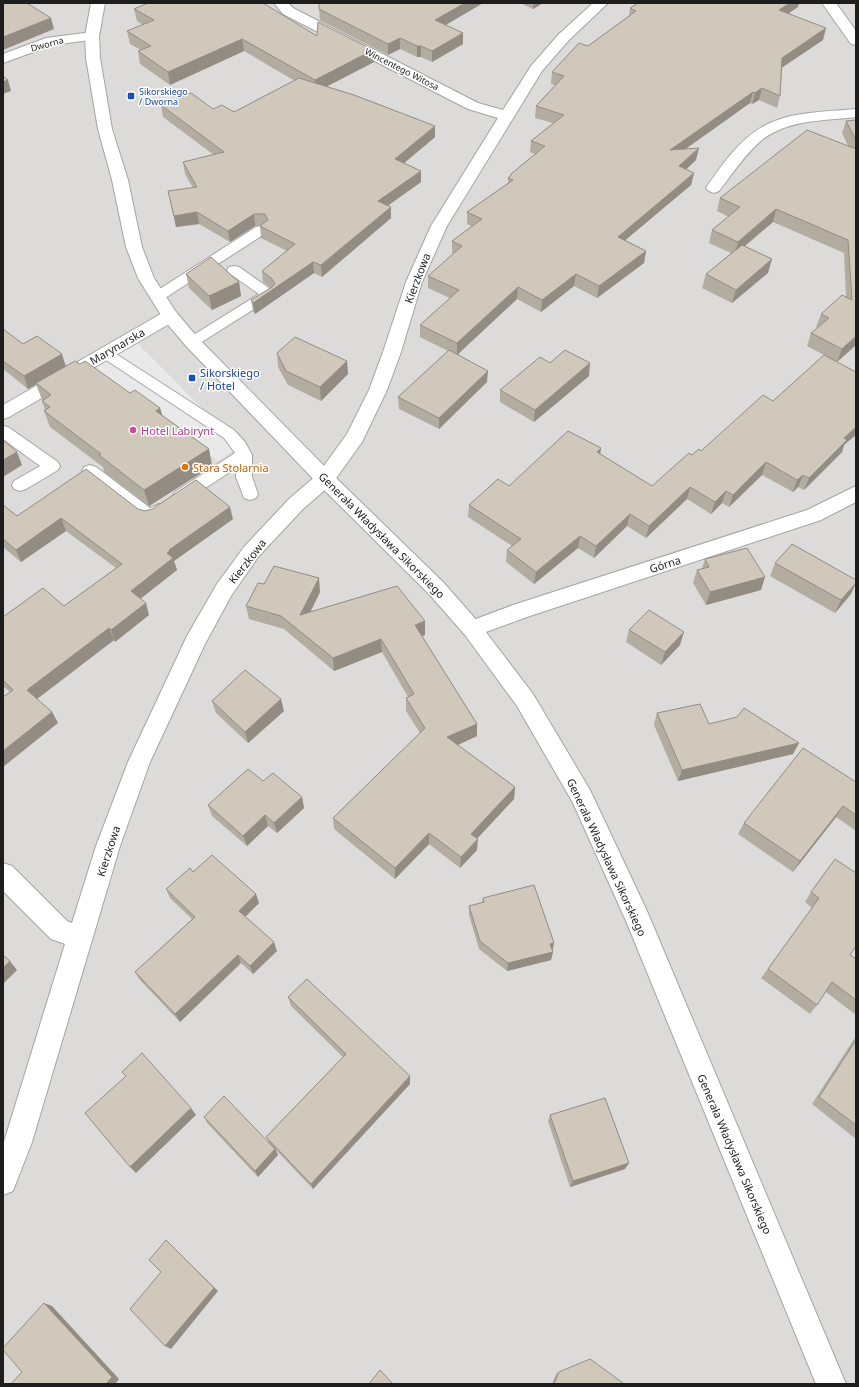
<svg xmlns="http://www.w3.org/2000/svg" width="859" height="1387" viewBox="0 0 859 1387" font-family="'Noto Sans',sans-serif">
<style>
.residential{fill:#dcdbda}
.parking{fill:#e9e9e9}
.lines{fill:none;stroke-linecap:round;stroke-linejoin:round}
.service-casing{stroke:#a4a4a4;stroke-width:2}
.minor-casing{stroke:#a4a4a4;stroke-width:2}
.tertiary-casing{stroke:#a4a4a4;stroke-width:2}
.service{fill:#fff;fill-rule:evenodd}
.minor{fill:#fff;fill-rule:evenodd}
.tertiary{fill:#fff;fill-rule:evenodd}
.wall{fill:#b3aca1}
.shaded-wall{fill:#928c83}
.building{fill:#d0c8bb;stroke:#928c83}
.transit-dot{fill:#1a4fb4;stroke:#fff;stroke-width:1.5}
.hotel-dot{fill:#d1479c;stroke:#fff;stroke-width:1.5}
.food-dot{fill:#e8710a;stroke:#fff;stroke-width:1.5}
.labels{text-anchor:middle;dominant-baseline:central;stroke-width:3;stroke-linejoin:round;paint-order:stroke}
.far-street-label{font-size:9px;fill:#1d1d1d;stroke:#fff}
.far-transit-label{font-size:9px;fill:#164399;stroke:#fff;text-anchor:start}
.street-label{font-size:11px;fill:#1d1d1d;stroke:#fff}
.transit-label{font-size:11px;fill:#164399;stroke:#fff;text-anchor:start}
.hotel-label{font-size:11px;fill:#b23c85;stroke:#fff;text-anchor:start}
.food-label{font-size:11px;fill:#c56008;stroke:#fff;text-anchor:start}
</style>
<rect width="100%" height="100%" fill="#efeee2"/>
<path class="residential" d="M 3,3 L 856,3 L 856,1384 L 3,1384 Z"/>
<path class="parking" d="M 132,338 L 240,446 L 218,461 L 84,365 Z"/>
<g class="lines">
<g class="service-casing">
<path id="service" d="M 261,226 L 266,227 L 268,230 L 266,233 L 162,300 L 157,301 L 152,300 L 150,297 L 152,294 L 256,227 Z
M 234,266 L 239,267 L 273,291 L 275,294 L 273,297 L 197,345 L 192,347 L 187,345 L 185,342 L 187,339 L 259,294 L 229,273 L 227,270 L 229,267 Z
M 105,348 L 110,350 L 234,430 L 245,442 L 252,455 L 252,477 L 258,494 L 256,498 L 250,500 L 244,498 L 236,477 L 236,468 L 187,500 L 181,502 L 175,500 L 173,496 L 175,492 L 235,453 L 224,438 L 100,356 L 98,353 L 100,350 Z
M 3,426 L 8,427 L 58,462 L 60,466 L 58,470 L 26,489 L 20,491 L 14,489 L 12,485 L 14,481 L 40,466 L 3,439 Z
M 90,465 L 96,467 L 150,508 L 159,504 L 165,506 L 167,510 L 165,514 L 149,522 L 143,520 L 84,475 L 82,471 L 84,467 Z"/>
</g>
<g class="minor-casing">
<path id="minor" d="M 274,3 L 288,3 L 293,8 L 478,103 L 503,110 L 531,66 L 559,34 L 593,3 L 608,3 L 569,40 L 542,71 L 447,226 L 422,282 L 401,352 L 387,390 L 362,442 L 332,484 L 303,509 L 258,557 L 231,596 L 205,644 L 150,762 L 120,846 L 32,1142 L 13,1191 L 3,1195 L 3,1145 L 65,944 L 51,939 L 3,891 L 3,863 L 12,866 L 67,921 L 72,923 L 96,846 L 128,762 L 187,636 L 217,584 L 244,547 L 289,499 L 318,474 L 347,434 L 369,390 L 383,352 L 406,282 L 431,226 L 498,118 L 468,109 L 283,14 Z
M 822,3 L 836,3 L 856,31 L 856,45 L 851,44 Z
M 92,32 L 97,33 L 99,36 L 97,39 L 53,45 L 3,63 L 3,54 L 46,38 Z
M 856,109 L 856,117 C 825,121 790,119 763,139 C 746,153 733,173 719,191 L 714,193 L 709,191 L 706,188 C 721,166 739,140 762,127 C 790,111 825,112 856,109 Z
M 170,310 L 176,312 L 179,316 L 176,320 L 9,417 L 3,419 L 3,405 L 164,312 Z
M 856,486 L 856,502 L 821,520 L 527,617 L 472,637 L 465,635 L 461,629 L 465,623 L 513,605 L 807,510 Z"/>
</g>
<g class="tertiary-casing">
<path id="tertiary" d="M 91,3 L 105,3 L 99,36 L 100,58 L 112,129 L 128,180 L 142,247 L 154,278 L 176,312 L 198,338 L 332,474 L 443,582 L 479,623 L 533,694 L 590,790 L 647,911 L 846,1384 L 816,1384 L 626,921 L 573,803 L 517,706 L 465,635 L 429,594 L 318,484 L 186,346 L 164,320 L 138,278 L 126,247 L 112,180 L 98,129 L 86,58 L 85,36 Z"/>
</g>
<use href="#service" class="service"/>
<use href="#minor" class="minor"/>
<use href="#tertiary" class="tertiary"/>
</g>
<path class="wall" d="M 319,3 L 483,3 L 446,25 L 463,44 L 432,62 L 421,57 L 417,57 L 400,49 L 388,55 L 320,20 L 319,9 Z
M 520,3 L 543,3 L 533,9 Z
M 638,3 L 799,3 L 798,7 L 789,13 L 823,40 L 782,68 L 780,96 L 777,108 L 759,100 L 752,104 L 750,103 L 686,149 L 696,160 L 686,169 L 694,173 L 691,185 L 625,240 L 646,251 L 644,263 L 597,298 L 574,286 L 541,312 L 517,299 L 458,354 L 487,382 L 439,429 L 399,409 L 398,397 L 448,351 L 420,337 L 420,325 L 450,298 L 428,288 L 428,276 L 454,254 L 452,253 L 452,241 L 472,226 L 467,224 L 467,212 L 508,183 L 508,178 L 510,176 L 511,174 L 535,154 L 530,152 L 531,141 L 553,123 L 535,118 L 536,106 L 555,85 L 551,84 L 552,72 L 588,46 L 629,16 L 630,8 Z
M 134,9 L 317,36 L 374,62 L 326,87 L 435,126 L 435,137 L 404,163 L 421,182 L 388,206 L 391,207 L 391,218 L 322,277 L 314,273 L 255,314 L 253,311 L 251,300 L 271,288 L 263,282 L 262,271 L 287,251 L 261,238 L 260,226 L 261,226 L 255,226 L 230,242 L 199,224 L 176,227 L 168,191 L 193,188 L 185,174 L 183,162 L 214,155 L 163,117 L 161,105 L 213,109 L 234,112 L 295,81 L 244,51 L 170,85 L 140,64 L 138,51 L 141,50 L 130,44 L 127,31 L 143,25 L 137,21 Z
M 856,120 L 856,345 L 837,362 L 844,445 L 842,452 L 804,490 L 798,487 L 793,492 L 762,475 L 729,507 L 722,503 L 711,514 L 687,499 L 646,538 L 627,526 L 594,558 L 578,548 L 534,584 L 506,562 L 507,550 L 512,546 L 468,517 L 469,505 L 509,486 L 601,448 L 600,454 L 652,486 L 692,455 L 701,451 L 773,401 L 824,355 L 807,346 L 811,333 L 818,328 L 816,327 L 821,314 L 846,297 L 844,253 L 773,222 L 745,246 L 768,273 L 732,303 L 702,288 L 706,274 L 731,253 L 709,243 L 712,230 L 729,217 L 717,211 L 720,198 L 848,146 L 842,133 L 846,121 Z
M 186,274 L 239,282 L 241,296 L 212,310 L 189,288 Z
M 3,329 L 23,344 L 66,366 L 80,364 L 130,393 L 160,408 L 162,416 L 209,449 L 212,466 L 149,506 L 104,472 L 103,467 L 50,427 L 44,411 L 45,410 L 42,401 L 43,400 L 42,400 L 36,384 L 28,389 L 3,369 Z
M 277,353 L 347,361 L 348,374 L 321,401 L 288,385 L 278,367 Z
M 550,363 L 589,376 L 534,422 L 500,402 L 500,390 Z
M 3,505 L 17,516 L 138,509 L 145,511 L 233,519 L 174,561 L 177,570 L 140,599 L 149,615 L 115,642 L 114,640 L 37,699 L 52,712 L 58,723 L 10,692 L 3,686 L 3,617 L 64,606 L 116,568 L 66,531 L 21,562 L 3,547 Z
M 705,559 L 761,590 L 706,605 L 693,583 L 697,570 L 702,569 Z
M 775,563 L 851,594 L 835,613 L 770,576 Z
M 264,584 L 320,592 L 310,612 L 425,635 L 422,636 L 477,724 L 477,736 L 457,745 L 515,787 L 514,799 L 477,839 L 477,850 L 460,868 L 429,844 L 395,879 L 334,829 L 333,818 L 420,733 L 406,711 L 406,698 L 408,697 L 382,652 L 334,671 L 284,629 L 249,619 L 246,606 Z
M 629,630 L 680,645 L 661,665 L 626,642 Z
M 212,701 L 284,711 L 248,743 L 216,713 Z
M 657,713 L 709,724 L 799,743 L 793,754 L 678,781 L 654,725 Z
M 263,781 L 302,797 L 304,808 L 277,833 L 268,826 L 247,846 L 212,816 L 208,805 Z
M 856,782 L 856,831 L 836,817 L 793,872 L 738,834 L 744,823 Z
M 193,872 L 256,894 L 259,903 L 245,917 L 277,951 L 253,974 L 241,963 L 180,1022 L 140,980 L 135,972 L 192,919 L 170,898 L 166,889 Z
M 856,873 L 850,955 L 856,959 L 856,1015 L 826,992 L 817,1005 L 810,1014 L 761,978 L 812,908 L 805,902 L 811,892 Z
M 483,898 L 554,943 L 551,960 L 507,971 L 479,949 L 469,915 L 469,906 L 482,903 Z
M 288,997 L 410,1084 L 313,1189 L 276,1150 L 278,1155 L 258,1177 L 208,1124 L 204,1117 L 269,1142 L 266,1137 L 343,1057 L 291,1006 Z
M 856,1036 L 856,1139 L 812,1104 Z
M 550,1115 L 625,1169 L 570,1187 L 548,1121 Z
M 559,1372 L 623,1384 L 552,1384 L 556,1374 Z"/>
<path class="shaded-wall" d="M 465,3 L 483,3 L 435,31 L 435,20 Z
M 534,3 L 543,3 L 533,9 Z
M 790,3 L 799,3 L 798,7 L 777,21 L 779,10 Z
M 51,18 L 54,29 L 3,50 L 3,37 Z
M 826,28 L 823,40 L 779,69 L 782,58 Z
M 463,33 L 463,44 L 432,62 L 432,51 Z
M 400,38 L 400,49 L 388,55 L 388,44 Z
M 242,39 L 244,51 L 170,85 L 168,72 Z
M 417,46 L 421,46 L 421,57 L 417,57 Z
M 373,50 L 374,62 L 316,92 L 315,80 Z
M 8,80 L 11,91 L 3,94 L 3,82 Z
M 762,88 L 759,100 L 752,104 L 755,93 Z
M 753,92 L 750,103 L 668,161 L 670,150 Z
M 435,126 L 435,137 L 396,170 L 395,159 Z
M 699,148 L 696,160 L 677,178 L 679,166 Z
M 421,171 L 421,182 L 378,212 L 378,201 Z
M 694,173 L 691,185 L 616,248 L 618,237 Z
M 391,207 L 391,218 L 322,277 L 321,265 Z
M 776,209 L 773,222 L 734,255 L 738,242 Z
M 197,212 L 199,224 L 176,227 L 174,216 Z
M 254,214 L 255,226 L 230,242 L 228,231 Z
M 646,251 L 644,263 L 597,298 L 599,286 Z
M 772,259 L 768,273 L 732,303 L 736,290 Z
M 313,262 L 314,273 L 255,314 L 253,303 Z
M 576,274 L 574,286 L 541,312 L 542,300 Z
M 239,282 L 241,296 L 212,310 L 209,296 Z
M 518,287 L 517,299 L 457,355 L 457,343 Z
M 856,336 L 856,345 L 837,362 L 842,349 Z
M 62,354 L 66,367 L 28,389 L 24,376 Z
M 347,361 L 348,374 L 321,401 L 320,387 Z
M 590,363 L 589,376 L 534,422 L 535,410 Z
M 488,371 L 487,382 L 439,429 L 439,418 Z
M 160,408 L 165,424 L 156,411 Z
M 856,427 L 856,435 L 844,445 L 842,452 L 804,490 L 809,478 L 844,438 Z
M 601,448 L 599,461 L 597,452 Z
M 209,449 L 212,466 L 149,506 L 144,490 Z
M 17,452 L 22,465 L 3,477 L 3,460 Z
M 766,462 L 762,475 L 729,507 L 733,495 Z
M 803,475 L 798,487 L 793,492 L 797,480 Z
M 690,487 L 687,499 L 646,538 L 649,526 Z
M 726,491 L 722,503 L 711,514 L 715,502 Z
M 230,507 L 233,519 L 174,561 L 177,570 L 135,603 L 131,591 L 167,553 L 169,550 Z
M 630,514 L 627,526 L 594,558 L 596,546 Z
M 61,518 L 66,531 L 21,562 L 16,550 Z
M 580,536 L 578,548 L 534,584 L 536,572 Z
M 765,577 L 761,590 L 706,605 L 710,592 Z
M 319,578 L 320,592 L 302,629 L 300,615 Z
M 856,583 L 851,594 L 835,613 L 841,600 Z
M 146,603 L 149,615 L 115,642 L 111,630 Z
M 425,621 L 425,635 L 415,639 L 415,625 Z
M 109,628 L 114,640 L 33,702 L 27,690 Z
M 684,632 L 680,645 L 661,665 L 665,652 Z
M 381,639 L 382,652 L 334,671 L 333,658 Z
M 281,699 L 284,711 L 248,743 L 245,732 Z
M 52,712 L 58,723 L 3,767 L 3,751 Z
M 477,724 L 477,736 L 447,750 L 447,737 Z
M 799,743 L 793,754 L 678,781 L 682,770 Z
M 515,787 L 514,799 L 470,846 L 471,834 Z
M 302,797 L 304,808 L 277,833 L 274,823 Z
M 843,806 L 836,817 L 793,872 L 800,861 Z
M 265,815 L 268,826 L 247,846 L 243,836 Z
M 429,833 L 429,844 L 395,879 L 395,868 Z
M 478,839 L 477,850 L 460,868 L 461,857 Z
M 256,894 L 259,903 L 242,920 L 239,911 Z
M 274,942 L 277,951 L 253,974 L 250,966 Z
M 554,943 L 552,952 L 550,944 Z
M 553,952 L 551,960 L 507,971 L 508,963 Z
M 238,955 L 241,963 L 180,1022 L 175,1014 Z
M 10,961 L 17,970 L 3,984 L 3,968 Z
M 410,1076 L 410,1084 L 313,1189 L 311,1184 Z
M 191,1108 L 196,1115 L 136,1173 L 130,1167 Z
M 275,1149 L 278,1155 L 258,1177 L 255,1171 Z
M 629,1163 L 625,1169 L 570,1187 L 573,1181 Z
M 166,1240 L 218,1291 L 171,1349 L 165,1346 Z
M 44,1303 L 52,1306 L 119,1379 L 115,1384 L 106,1384 Z"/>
<path class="building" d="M 3,3 L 27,3 L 51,18 L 3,37 Z
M 148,3 L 263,3 L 317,36 L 318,22 L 373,50 L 315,80 L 242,39 L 168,72 L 138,51 L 151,46 L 127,31 L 154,20 L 134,9 Z
M 319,3 L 465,3 L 435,20 L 463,33 L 432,51 L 421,46 L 417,46 L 400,38 L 388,44 L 319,9 Z
M 638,3 L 790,3 L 779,10 L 826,28 L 782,58 L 780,96 L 762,88 L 755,93 L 753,92 L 670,150 L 699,148 L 679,166 L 694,173 L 618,237 L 646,251 L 599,286 L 576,274 L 542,300 L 518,287 L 457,343 L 420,325 L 459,290 L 428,276 L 462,246 L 452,241 L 482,219 L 467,212 L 513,180 L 508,178 L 512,174 L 511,174 L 545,146 L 531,141 L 564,115 L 536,106 L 564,76 L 552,72 L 579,43 L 588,46 L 636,11 L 630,8 Z
M 3,76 L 8,80 L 3,82 Z
M 299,78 L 354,95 L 435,126 L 395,159 L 421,171 L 378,201 L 391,207 L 321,265 L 313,262 L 253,303 L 251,300 L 272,287 L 275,284 L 272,279 L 262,271 L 295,244 L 260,226 L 268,220 L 265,214 L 254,214 L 228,231 L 197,212 L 174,216 L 168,191 L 197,187 L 183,162 L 224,152 L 161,105 L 191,93 L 213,109 L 222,105 L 234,112 Z
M 856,120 L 856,140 L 846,121 Z
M 807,130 L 856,149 L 856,336 L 842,349 L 811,333 L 829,318 L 821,314 L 842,295 L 852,300 L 848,240 L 776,209 L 738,242 L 712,230 L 740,207 L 720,198 Z
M 742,245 L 772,259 L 736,290 L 706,274 Z
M 211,257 L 239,282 L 209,296 L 186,274 Z
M 3,329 L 23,344 L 37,336 L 62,354 L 24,376 L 3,361 Z
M 295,337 L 347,361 L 320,387 L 286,371 L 277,353 Z
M 449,350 L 488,371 L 439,418 L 398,397 Z
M 565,350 L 590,363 L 535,410 L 500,390 L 540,357 L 550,363 Z
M 824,355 L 856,372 L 856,427 L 844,438 L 847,440 L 809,478 L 803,475 L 797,480 L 766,462 L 733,495 L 726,491 L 715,502 L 690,487 L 649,526 L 630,514 L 596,546 L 580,536 L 536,572 L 507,550 L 521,539 L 469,505 L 498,479 L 509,486 L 568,431 L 601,448 L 597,452 L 652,486 L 689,453 L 692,455 L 699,449 L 701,451 L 763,395 L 773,401 Z
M 75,361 L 80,364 L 85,361 L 130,393 L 135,390 L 160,408 L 156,411 L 209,449 L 144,490 L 99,455 L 101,454 L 44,411 L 50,407 L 42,401 L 51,395 L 36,383 Z
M 3,440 L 17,452 L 3,460 Z
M 86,469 L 138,509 L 145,511 L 152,509 L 196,480 L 230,507 L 169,550 L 170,551 L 167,553 L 173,558 L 131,591 L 146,603 L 111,630 L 109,628 L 27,690 L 52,712 L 3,751 L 3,697 L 13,690 L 3,680 L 3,617 L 43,588 L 64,606 L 122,564 L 61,518 L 16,550 L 3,539 L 3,505 L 17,516 Z
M 792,544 L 856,580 L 856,583 L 841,600 L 775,563 Z
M 747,548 L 765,577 L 710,592 L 697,570 L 709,567 L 705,559 Z
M 274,566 L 319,578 L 300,615 L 397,586 L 425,621 L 415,625 L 477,724 L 447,737 L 515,787 L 471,834 L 478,839 L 461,857 L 429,833 L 395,868 L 333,818 L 425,728 L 406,698 L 414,694 L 381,639 L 333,658 L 281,616 L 246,606 L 258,583 L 264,584 Z
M 649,610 L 684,632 L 665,652 L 629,630 Z
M 245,670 L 281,699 L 245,732 L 212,701 Z
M 700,704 L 709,724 L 737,717 L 744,708 L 799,743 L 682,770 L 657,713 Z
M 803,748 L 856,782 L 856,815 L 843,806 L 800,861 L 744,823 Z
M 248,769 L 263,781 L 273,773 L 302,797 L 274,823 L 265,815 L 243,836 L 208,805 Z
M 212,855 L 256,894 L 239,911 L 274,942 L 250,966 L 238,955 L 175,1014 L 135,972 L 195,917 L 166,889 L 190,868 L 193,872 Z
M 835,859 L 856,873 L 856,946 L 850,955 L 856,959 L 856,1000 L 832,982 L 817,1005 L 768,969 L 819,898 L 811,892 Z
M 534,885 L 554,943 L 550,944 L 553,952 L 508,963 L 480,941 L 469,906 L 484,902 L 483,898 Z
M 3,955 L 10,961 L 3,968 Z
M 307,979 L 410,1076 L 311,1184 L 266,1137 L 346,1054 L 288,997 Z
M 856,1040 L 856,1125 L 819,1097 Z
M 142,1053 L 191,1108 L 130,1167 L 85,1113 L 126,1076 L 122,1072 Z
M 224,1096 L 275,1149 L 255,1171 L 204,1117 Z
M 605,1098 L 629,1163 L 573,1181 L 550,1115 Z
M 166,1240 L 214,1288 L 165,1346 L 130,1309 L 161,1272 L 149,1260 Z
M 44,1303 L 112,1377 L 106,1384 L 11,1384 L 22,1372 L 3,1350 L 3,1348 Z
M 590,1359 L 623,1383 L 623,1384 L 554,1384 L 559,1372 Z
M 380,1370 L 393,1384 L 369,1384 Z"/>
<g class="transit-dot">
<rect x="127" y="92" width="8" height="8" rx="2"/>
<rect x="188" y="374" width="8" height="8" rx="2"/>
</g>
<circle class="hotel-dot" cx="133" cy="430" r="4"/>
<circle class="food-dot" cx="185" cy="467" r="4"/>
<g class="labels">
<g class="far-street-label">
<text transform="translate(47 44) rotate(-15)">Dworna</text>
<text transform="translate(402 69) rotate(27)">Wincentego Witosa</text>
</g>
<g class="far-transit-label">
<text x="139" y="91">Sikorskiego<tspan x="139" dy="10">/ Dworna</tspan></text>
</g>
<g class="street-label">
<text transform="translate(417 278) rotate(-69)">Kierzkowa</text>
<text transform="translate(117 346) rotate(-30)">Marynarska</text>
<text transform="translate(382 535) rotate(45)">Generała Władysława Sikorskiego</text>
<text transform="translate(247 561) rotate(-52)">Kierzkowa</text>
<text transform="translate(665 564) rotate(-18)">Górna</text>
<text transform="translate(108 851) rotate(-72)">Kierzkowa</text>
<text transform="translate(607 857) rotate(65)">Generała Władysława Sikorskiego</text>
<text transform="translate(735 1154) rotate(67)">Generała Władysława Sikorskiego</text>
</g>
<g class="transit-label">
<text x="200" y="372">Sikorskiego<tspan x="200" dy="13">/ Hotel</tspan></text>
</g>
<g class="hotel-label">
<text x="141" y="430">Hotel Labirynt</text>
</g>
<g class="food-label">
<text x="193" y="467">Stara Stolarnia</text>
</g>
</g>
<rect width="859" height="1387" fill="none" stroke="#1d1d1d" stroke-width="8"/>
</svg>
